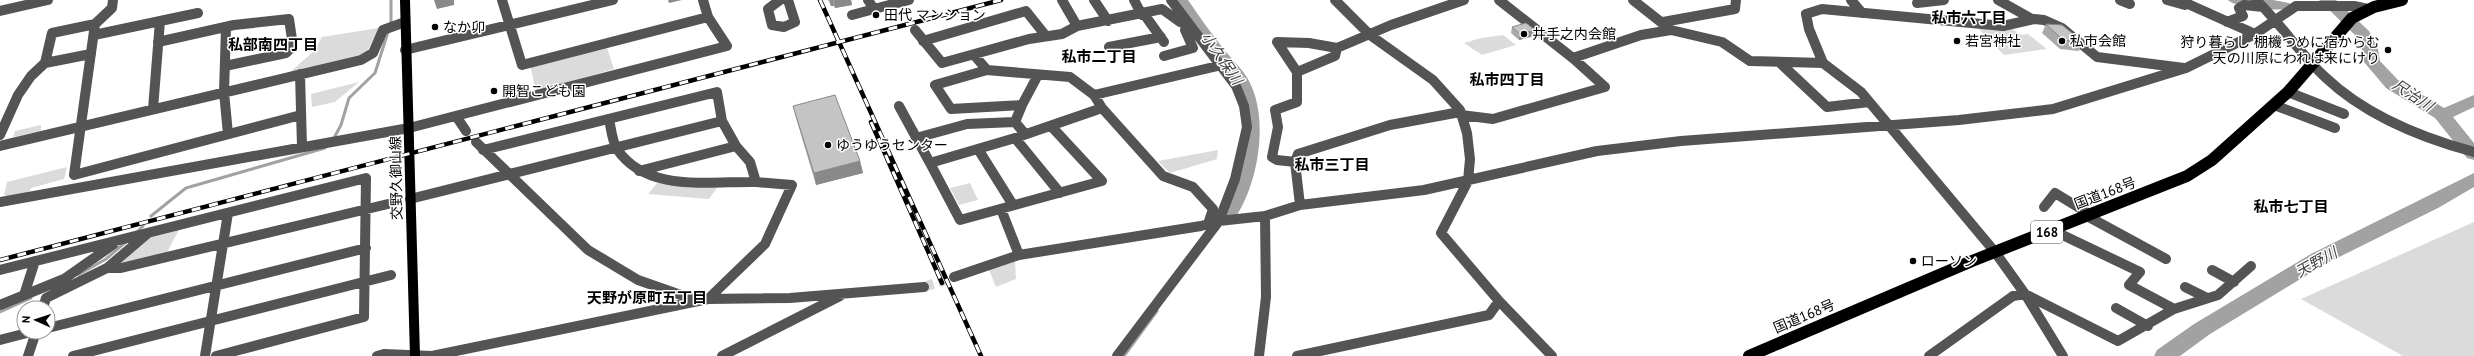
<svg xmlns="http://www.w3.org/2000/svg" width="2474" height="356" viewBox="0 0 2474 356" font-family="'PT Sans','Noto Sans JP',sans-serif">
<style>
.green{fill:#dbdbdb}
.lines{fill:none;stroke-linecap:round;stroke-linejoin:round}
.stream{stroke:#a2a2a2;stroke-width:3}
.river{fill:#a2a2a2;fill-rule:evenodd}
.minor-tunnel{stroke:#d9d9d9;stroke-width:10;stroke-dasharray:10 5;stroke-linecap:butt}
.minor{stroke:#545454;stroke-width:10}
.major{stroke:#000;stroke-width:10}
.highway{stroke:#000;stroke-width:12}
.rail-casing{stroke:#000;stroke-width:4.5}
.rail{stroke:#fff;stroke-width:3;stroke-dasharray:9;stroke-linecap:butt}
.wall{fill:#a9a9a9}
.shaded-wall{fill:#898989}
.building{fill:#c4c4c4;stroke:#898989}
.poi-dot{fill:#000;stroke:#fff;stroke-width:1.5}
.labels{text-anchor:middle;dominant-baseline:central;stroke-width:3;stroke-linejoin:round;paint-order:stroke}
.shield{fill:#fff;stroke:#4c4c4c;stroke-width:1}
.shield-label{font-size:13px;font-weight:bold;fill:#000}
.poi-label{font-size:14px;fill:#000;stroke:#fff;text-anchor:start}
.street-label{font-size:14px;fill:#000;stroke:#fff}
.neighbourhood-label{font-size:15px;font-weight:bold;fill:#000;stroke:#fff}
.water-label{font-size:15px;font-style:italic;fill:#434343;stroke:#fff}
</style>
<rect width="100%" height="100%" fill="#fff"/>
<path class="green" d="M 1977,27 L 2011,28 L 2021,35 L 2028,34 L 2047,49 L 2004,55 Z
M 379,28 L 365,55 L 289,73 L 314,51 L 322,37 Z
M 1503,35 L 1516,45 L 1482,55 L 1464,43 L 1481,38 Z
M 606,45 L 614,69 L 536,91 L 530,65 Z
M 359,82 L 335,102 L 312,107 L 311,94 Z
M 41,125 L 41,131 L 13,137 L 15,131 Z
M 1218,150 L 1217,159 L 1170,173 L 1158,161 Z
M 67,167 L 64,179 L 31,188 L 28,194 L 12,197 L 4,195 L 7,182 Z
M 657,183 L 719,185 L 709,199 L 648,194 Z
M 970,183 L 978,200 L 959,205 L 950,188 Z
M 2474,222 L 2474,356 L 2403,356 L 2301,299 Z
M 180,228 L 166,254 L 115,266 L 150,235 Z
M 1015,261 L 1016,279 L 996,287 L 989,270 Z"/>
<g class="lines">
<path class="stream" d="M 391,0 L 391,23
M 334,138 L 341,125 L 349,98 L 375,73 L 388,32
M 151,216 L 186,188 L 325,148
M 137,232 L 143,226
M 78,275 L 106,259 L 127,241
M 0,312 L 31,298
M 1124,356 L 1157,311"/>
<path class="river" d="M 1172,0 L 1188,0 C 1199,16 1210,32 1222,47 C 1231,59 1244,70 1250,83 C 1269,121 1258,184 1235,218 L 1228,220 L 1221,218 L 1218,214 C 1236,174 1253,127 1233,84 C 1228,73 1217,63 1209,53 C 1196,36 1184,18 1172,0 Z
M 2228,0 L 2273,0 L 2289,3 L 2291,6 C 2286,14 2233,7 2228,0 Z
M 2319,0 L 2336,0 L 2369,31 L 2378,49 L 2380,61 L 2398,80 L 2444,108 L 2474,95 L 2474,107 L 2453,117 L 2474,143 L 2474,160 L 2467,158 L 2435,118 L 2386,88 L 2364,62 L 2362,49 L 2356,36 Z
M 2474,173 L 2474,187 L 2438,208 L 2325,264 L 2210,334 L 2180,356 L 2154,356 L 2157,350 L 2194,324 L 2311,254 Z"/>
<path class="minor-tunnel" d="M 924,287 L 954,277"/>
<path class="minor" d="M 113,0 L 112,8 L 95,24 L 74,175 L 301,115
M 502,0 L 522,65 L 708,17
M 780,0 L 768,9 L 772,25 L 784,27 L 795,22 L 788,0
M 868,0 L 874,9 L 909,0
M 1062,0 L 1077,26
M 1094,0 L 1108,21
M 1134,0 L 1142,15
M 1335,0 L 1370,35 L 1433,80 L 1460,110 L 1467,133 L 1470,159 L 1468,181 L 1441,233 L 1499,301 L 1552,356
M 1633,0 L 1671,30 L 1722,42 L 1750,61 L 1823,63
M 1851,0 L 1862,13
M 1998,0 L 2032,19
M 2120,0 L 2130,4
M 2167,0 L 2185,5
M 2179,0 L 2255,34
M 2256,0 C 2281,24 2300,54 2325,77 C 2365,115 2422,138 2474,152
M 1917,3 L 1944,0
M 0,11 L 48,0
M 1144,14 L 1164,42
M 852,15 L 874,9
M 1663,22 L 1735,9 L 1736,0
M 2227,22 L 2243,16 L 2239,8 L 2244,5 L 2263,7
M 226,28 L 224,92 L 228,134
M 915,30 L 942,63 L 1029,39 L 1062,34 L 1077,26 L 1162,9 L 1180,22 L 1187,24 L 1185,30 L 1193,48 L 1164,56
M 94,35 L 198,13
M 923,41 L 1026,11 L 1046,36
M 158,42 L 234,25 L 289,19 L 293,46 L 286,53 L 225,66
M 1109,47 L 1161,37
M 405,50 L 613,0
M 974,55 L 987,70 L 1070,77 L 1094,95 L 1102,108 L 1015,138 L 930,163 L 960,220 L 1102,181 L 1051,126
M 1573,58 L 1641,35 L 1671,30
M 1779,62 L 1827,107 L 1869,102
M 45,63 L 91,54
M 987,70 L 935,85 L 951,109 L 1022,105 L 1038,75
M 1297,72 L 1335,56 L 1337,48 L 1391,25 L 1464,0
M 300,74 L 302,147
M 2288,92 L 2344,114
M 1094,95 L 1222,65
M 1022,105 L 1015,122 L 1025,134
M 2274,105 L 2335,128
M 899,106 L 930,163
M 1102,108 L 1163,176 L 1193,187 L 1213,209 L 1208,224
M 153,109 L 160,21
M 1461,115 L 1493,119 L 1605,87 L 1574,59 L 1499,0
M 456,116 L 466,131
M 0,135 L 18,95 L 31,76 L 45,63 L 52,33 L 95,24
M 916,138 L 967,124 L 1015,122
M 1015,138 L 1060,193
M 476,142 L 588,250 L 638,280 L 698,301
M 0,146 L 361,60 L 373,53 L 383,30 L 405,22
M 978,149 L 1013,205
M 483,150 L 717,92 L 722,121 L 736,146 L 750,162 L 756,182 C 710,181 646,193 617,149 C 612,141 611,128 609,119
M 1295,162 L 1277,160 L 1272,157 L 1278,127 L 1275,110 L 1297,102 L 1297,72 L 1277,42 L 1309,43 L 1337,48
M 639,171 L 736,146
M 410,199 L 722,121
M 0,202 L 409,128 L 727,46 L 708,17 L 703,0
M 1300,205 L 1295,162 L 1298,154 L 1390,125 L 1460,112
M 2044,207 L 2055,193 L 2091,215
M 1001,209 L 1019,255
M 2087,216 L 2166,259
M 2052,230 L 2140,272 L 2129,285 L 2174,309
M 147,234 L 107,268 L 121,268 L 388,204
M 0,270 L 366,178 L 364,317 L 216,356
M 2212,270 L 2234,282
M 954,277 L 1019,255 L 1201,226 L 1219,221 L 1265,216 L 1300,205 L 1424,190 L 1597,151 L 1681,141 L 1959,120 L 2053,109 L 2186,68 L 2255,34 L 2296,6 L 2354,6 L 2368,9
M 2185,287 L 2207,298
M 25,292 L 35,261
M 708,299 L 765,244 L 792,185 L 756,182
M 0,305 L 64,279 L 114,244
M 43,308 L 46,298 L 107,268
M 2116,308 L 2148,326
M 48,328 L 366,248
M 0,340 L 31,332
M 28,356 L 36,332
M 73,356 L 391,275
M 205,356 L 228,213
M 377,356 L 384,354 L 432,356 L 708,299 L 790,298 L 924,287
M 722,356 L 840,296
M 1117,356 L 1219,221 L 1235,179 L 1247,127 L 1244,106 L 1236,86 L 1171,0
M 1259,356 L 1266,297 L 1265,216
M 1297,356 L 1489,315 L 1499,301
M 1929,356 L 2013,296 L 2025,294 L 2118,341 L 2174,309 L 2218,295 L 2251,266
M 2063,356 L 2025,294 L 1995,252 L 1861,92 L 1823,63 L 1809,29 L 1806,14 L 1822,9 L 2003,26 L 2034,19 L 2044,20 L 2062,28 L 2097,57 L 2184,68"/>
<path class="major" d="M 405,0 L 415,356"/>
<path class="highway" d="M 1749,356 L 1972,261 L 2187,176 L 2212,160 L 2288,92 L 2352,18 L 2374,7 L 2402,0"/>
<g class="rail-casing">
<path id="rail" d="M 820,0 L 981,356
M 871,122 L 942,283
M 0,260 L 1001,0"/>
</g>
<use href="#rail" class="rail"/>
</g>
<path class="wall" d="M 828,0 L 851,0 L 852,5 L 835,8 L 834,6 L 831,6 Z
M 2046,24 L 2083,42 L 2079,51 L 2060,49 L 2042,33 Z
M 1512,27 L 1535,30 L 1534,36 L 1519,40 L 1511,33 Z
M 793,106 L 860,161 L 863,173 L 816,185 L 796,118 Z"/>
<path class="shaded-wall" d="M 434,0 L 454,0 L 454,5 L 437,9 Z
M 668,0 L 682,0 L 669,3 Z
M 830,0 L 833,0 L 834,6 L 831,6 Z
M 834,0 L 851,0 L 852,5 L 835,8 Z
M 1535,30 L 1534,36 L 1519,40 L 1520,34 Z
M 860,161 L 863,173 L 816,185 L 814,173 Z"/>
<path class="building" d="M 1526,23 L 1535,30 L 1520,34 L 1512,27 Z
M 2046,24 L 2062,25 L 2083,42 L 2063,40 Z
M 835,95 L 860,161 L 814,173 L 793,106 Z"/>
<g class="poi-dot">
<circle cx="876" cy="15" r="4"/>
<circle cx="435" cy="27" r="4"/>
<circle cx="1524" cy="34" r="4"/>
<circle cx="1957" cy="41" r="4"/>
<circle cx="2062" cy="41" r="4"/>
<circle cx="2388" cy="50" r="4"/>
<circle cx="494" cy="91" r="4"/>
<circle cx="828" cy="145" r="4"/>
<circle cx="1913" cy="261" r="4"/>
</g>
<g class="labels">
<rect class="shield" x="2031" y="221" width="32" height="22" rx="3"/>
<g class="shield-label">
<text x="2047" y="232">168</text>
</g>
<g class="poi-label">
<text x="884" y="15">田代 マンション</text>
<text x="443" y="27">なか卯</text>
<text x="1532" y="34">井手之内会館</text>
<text x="1965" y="41">若宮神社</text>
<text x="2070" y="41">私市会館</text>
<text x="2380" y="42" text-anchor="end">狩り暮らし 棚機つめに宿からむ<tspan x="2380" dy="16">天の川原にわれは来にけり</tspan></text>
<text x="502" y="91">開智こども園</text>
<text x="836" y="145">ゆうゆうセンター</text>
<text x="1921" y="261">ローソン</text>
</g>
<g class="street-label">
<text transform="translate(396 178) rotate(-91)">交野久御山線</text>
<text transform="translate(2105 193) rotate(-21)">国道168号</text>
<text transform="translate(1804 316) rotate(-23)">国道168号</text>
</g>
<g class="neighbourhood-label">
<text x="1969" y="17">私市六丁目</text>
<text x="273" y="44">私部南四丁目</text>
<text x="1099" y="56">私市二丁目</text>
<text x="1507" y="79">私市四丁目</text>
<text x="1332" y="164">私市三丁目</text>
<text x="2291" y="206">私市七丁目</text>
<text x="647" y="297">天野が原町五丁目</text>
</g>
<g class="water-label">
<text transform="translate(1222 58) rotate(55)">小久保川</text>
<text transform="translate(2413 95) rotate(33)">尺治川</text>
<text transform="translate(2316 262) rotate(-29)">天野川</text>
</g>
</g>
<g transform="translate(36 320) rotate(273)"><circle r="19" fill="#ffffff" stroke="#999999"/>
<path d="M0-3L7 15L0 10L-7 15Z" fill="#000000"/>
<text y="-6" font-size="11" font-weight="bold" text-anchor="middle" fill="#000000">N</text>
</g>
</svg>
